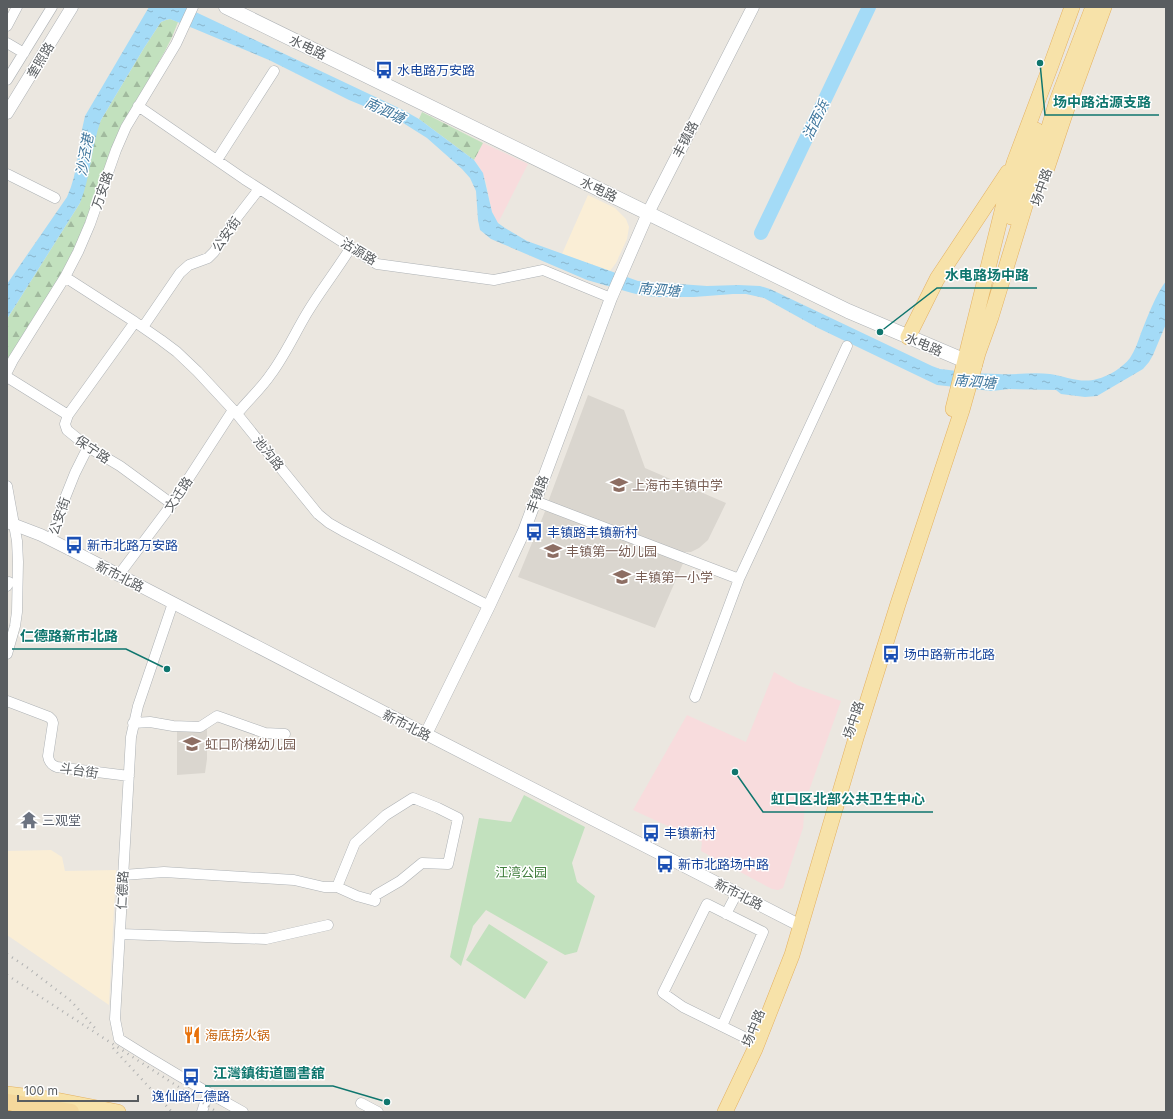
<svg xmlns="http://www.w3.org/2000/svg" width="1173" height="1119" viewBox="0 0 1173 1119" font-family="Inter,'Noto Sans SC',sans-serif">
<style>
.commercial{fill:#faeed6}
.education{fill:#dad6cf}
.medical{fill:#f8dcdd}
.forest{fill:url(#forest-firs)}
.park{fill:#c2e1be}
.water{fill:url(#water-ripples)}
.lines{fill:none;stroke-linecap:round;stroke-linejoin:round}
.river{stroke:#a4dbf7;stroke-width:14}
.minor-casing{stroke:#aeb2b5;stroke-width:11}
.tertiary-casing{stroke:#aeb2b5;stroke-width:13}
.secondary-casing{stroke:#b0b4b7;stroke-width:15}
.primary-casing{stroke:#e4b160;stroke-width:16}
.trunk-casing{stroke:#d78614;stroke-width:17}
.minor{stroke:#fff;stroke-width:10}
.tertiary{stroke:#fff;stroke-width:12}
.secondary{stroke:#fff;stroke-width:14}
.primary{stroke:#f7e2a9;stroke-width:15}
.trunk{stroke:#f5d89c;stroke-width:16}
.rail{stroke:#afb0b0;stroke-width:2.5;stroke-dasharray:1 5;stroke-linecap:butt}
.labels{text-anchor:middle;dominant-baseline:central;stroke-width:3;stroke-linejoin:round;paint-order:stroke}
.street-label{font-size:13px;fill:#595d60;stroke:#fff}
.transit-label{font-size:13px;fill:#164399;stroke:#fff;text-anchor:start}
.education-label{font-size:13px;fill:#785e54;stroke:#fff;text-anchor:start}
.worship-label{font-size:13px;fill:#5b616d;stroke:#fff;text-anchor:start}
.park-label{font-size:13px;fill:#3f7d3b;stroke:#fff}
.food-label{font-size:13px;fill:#c56008;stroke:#fff;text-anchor:start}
.water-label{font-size:14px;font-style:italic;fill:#41789e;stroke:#fff}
.leader{fill:none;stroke:#0f766e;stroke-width:1.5}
.callout-dot{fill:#0f766e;stroke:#fff;stroke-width:1.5}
.callout-label{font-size:14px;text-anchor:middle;font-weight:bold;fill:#0f766e;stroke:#fff;stroke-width:3;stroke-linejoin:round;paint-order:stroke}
</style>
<defs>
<pattern id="forest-firs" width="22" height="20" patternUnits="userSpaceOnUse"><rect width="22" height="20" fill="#c2e1be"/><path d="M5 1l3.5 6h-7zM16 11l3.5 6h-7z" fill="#a1ba9e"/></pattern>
<pattern id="water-ripples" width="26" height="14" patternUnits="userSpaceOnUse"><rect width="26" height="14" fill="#a4dbf7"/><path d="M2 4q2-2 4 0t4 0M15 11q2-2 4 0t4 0" fill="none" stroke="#89b5cb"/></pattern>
</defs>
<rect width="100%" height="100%" fill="#ebe7e0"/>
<path class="commercial" d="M 588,195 L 615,208 L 626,219 L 629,227 L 627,239 L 616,263 L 610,271 L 562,254 Z
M 51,850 L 62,857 L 65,871 L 116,870 L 109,1005 L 7,935 L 7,851 Z"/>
<path class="education" d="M 588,395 L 624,410 L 645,468 L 726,503 L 708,540 L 699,548 L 691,552 L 677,552 L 548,502 Z
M 546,509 L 684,561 L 655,628 L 518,577 Z
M 207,729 L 207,759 L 205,773 L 177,775 L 177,730 Z"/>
<path class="medical" d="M 483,143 L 528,164 L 498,223 L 492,212 L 486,182 L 479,166 L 474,160 Z
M 774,672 L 797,685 L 841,701 L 805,802 L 803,828 L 783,888 L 778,890 L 772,889 L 701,851 L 702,842 L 633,810 L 687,715 L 746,742 Z"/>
<path class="forest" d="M 170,19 L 178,22 L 172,37 L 165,51 L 129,114 L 79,246 L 55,286 L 33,318 L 7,365 L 7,319 L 80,203 L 97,130 L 101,120 L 144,48 L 161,22 L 166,20 Z
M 422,112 L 483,143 L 474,160 L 419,119 Z"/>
<path class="park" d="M 524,795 L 585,827 L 572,863 L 577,882 L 595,896 L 577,952 L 565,955 L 486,910 L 473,926 L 461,966 L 450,957 L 479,818 L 511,822 Z
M 489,924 L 548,962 L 525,999 L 466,960 Z"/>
<path class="water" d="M 149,7 L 185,7 L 403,110 L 419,119 L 474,160 L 483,173 L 492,212 L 498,223 L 505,228 L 527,241 L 638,281 L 707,286 L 738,285 L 760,286 L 770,289 L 932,366 L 940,369 C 959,371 979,374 998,374 C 1015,375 1032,372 1050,374 C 1065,376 1081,384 1097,379 C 1109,376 1122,368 1130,358 C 1135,350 1138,342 1141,333 C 1148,316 1155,296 1166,281 L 1166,324 L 1153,355 L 1149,362 L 1143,369 L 1097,396 L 1085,397 L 1061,394 L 1056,390 L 1009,389 L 992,391 L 937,385 L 818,328 L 764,298 L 746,294 L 733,294 L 694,297 L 659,297 L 645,296 L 632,293 L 587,280 L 491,239 L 480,230 L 478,220 L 476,191 L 470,178 L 462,169 L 427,138 L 400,121 L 349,100 L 269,60 L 195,29 L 170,19 L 166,20 L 161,22 L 144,48 L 101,120 C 91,147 91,176 80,203 L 7,319 L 7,284 L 67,197 C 79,171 78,143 85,116 Z"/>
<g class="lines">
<path class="river" d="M 761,233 L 869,7"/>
<g class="minor-casing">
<path id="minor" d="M 7,26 L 17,7
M 7,43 L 24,53
M 7,80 L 52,7
M 138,106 L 244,179 L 377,264 L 494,280 L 543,270 L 611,298
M 217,160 L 274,71
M 7,174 L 55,198
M 65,277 L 135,322 L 161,340 L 177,352 L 197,371 L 237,414 L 266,450 L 318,514 L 329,523 L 343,531 L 489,606
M 135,322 L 68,415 L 65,424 L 67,430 L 88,447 L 120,466 L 172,504
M 143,327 L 180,273 L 189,265 L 208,258 L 214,252 L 235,220 L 259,189
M 7,372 L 13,360 L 65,277 L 78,252 L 90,224 L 116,150 L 126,127 L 176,44 L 193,7
M 7,377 L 68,415
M 237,414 C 248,400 261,389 271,374 C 285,355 295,333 307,313 C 320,291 337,270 351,247
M 7,486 L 17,541 L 18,562 L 17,612 L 15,626 L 7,654
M 535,501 L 739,579
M 51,540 L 63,503 L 75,473 L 88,447
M 118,576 L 172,504 L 233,410
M 7,586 L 9,582
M 173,603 L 138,706 L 131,737 L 115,1019 L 119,1039 C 160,1065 201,1089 243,1112
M 695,697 L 739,579 L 847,346
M 7,701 L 49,717 L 52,720 L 53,723 L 48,756 C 49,762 51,765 57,767 L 129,776
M 133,723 L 150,722 L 173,726 L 200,727 L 217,716 L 265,733 L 285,734
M 123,875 L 164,872 L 294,880 L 324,887 L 337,887 L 355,843 L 386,815 L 413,798 L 438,808 L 458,818 L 448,864 L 422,863 L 400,881 L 376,895 L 375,901 L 357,896 L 337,887
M 726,914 L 737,893
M 120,934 L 266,939 L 328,925
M 722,1026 L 763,932 L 707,904 L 663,993 L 683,1007 L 748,1039
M 361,1103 L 378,1112
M 202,1112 L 208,1093"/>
</g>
<g class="tertiary-casing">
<path id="tertiary" d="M 7,113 L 72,7
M 7,522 L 41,535 L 71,550 L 426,734 L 801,926
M 426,734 L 489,606 L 524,531 L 611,298 L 648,213 L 753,7"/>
</g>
<g class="secondary-casing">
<path id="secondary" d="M 226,7 L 848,311 L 975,365"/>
</g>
<g class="primary-casing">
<path id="primary" d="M 1047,168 L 1066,111 L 1104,7
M 1011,217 L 1036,130
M 908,337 L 937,279 L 1008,172
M 953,409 L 1014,163 L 1051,65 L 1072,7
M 7,1094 L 56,1100 L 118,1112
M 725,1112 L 755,1049 L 792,955 L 856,738 L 898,604 L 962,410 L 978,353 L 991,317 L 1057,101 L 1093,7"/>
</g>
<g class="trunk-casing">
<path id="trunk" d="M 7,1102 L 71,1112"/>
</g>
<use href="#minor" class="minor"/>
<use href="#tertiary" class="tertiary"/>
<use href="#secondary" class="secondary"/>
<use href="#primary" class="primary"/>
<use href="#trunk" class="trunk"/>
<path class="rail" d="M 7,954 L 28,968 L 71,1001 L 95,1028
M 7,975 L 217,1112
M 113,1048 L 172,1112"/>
</g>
<defs>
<g id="bus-bare" transform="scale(1.38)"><path d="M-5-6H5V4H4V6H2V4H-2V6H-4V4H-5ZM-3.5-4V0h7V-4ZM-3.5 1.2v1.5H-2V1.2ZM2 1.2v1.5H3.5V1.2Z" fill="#1a4fb4" stroke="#fff" stroke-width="2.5" paint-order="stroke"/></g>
<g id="school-bare" transform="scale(1.38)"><path d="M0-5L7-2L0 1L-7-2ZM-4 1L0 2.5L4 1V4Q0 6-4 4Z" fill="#8d6e63" stroke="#fff" stroke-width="2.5" paint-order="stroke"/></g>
<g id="temple-bare" transform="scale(1.38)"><path d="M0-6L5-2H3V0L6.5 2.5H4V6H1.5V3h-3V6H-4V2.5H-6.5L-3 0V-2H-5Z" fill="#6b7280" stroke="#fff" stroke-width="2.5" paint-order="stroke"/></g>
<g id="restaurant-bare" transform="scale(1.38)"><path d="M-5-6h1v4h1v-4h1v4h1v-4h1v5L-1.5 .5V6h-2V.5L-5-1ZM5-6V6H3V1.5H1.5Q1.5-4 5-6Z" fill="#e8710a" stroke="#fff" stroke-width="2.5" paint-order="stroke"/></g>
</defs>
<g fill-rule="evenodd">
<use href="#bus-bare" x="384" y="70"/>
<use href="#school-bare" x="619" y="485"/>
<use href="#bus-bare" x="534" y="532"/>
<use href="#bus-bare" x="74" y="545"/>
<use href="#school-bare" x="553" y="551"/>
<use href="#school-bare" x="622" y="577"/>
<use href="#bus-bare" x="891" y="654"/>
<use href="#school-bare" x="192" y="744"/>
<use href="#temple-bare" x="29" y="820"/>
<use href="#bus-bare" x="651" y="833"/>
<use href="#bus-bare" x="665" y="864"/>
<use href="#restaurant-bare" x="192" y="1035"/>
<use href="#bus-bare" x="191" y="1077"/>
</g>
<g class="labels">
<g class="street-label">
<text transform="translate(308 47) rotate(26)">水电路</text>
<text transform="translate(40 60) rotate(-59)">奎照路</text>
<text transform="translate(685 139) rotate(-63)">丰镇路</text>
<text transform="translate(1041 187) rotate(-71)">场中路</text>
<text transform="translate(599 189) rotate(26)">水电路</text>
<text transform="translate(102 190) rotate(-71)">万安路</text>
<text transform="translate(226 234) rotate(-55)">公安街</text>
<text transform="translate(359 251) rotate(31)">沽源路</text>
<text transform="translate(924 344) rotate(23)">水电路</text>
<text transform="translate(93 449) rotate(34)">保宁路</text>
<text transform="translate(269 453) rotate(51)">池沟路</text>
<text transform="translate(178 494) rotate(-56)">文迁路</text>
<text transform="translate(537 494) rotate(-70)">丰镇路</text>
<text transform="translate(59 516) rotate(-71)">公安街</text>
<text transform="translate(120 576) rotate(27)">新市北路</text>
<text transform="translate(853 720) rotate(-72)">场中路</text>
<text transform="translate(407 725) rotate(27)">新市北路</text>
<text transform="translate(79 770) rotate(9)">斗台街</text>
<text transform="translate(122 890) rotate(-87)">仁德路</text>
<text transform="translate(739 894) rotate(27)">新市北路</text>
<text transform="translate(753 1028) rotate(-68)">场中路</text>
</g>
<g class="transit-label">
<text x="397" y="70">水电路万安路</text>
<text x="547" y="532">丰镇路丰镇新村</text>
<text x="87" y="545">新市北路万安路</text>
<text x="904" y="654">场中路新市北路</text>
<text x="664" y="833">丰镇新村</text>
<text x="678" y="864">新市北路场中路</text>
<text x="191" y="1096" text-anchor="middle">逸仙路仁德路</text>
</g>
<g class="education-label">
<text x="632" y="485">上海市丰镇中学</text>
<text x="566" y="551">丰镇第一幼儿园</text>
<text x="635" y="577">丰镇第一小学</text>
<text x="205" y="744">虹口阶梯幼儿园</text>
</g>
<g class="worship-label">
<text x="42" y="820">三观堂</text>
</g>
<g class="park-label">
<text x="521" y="872">江湾公园</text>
</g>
<g class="food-label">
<text x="205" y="1035">海底捞火锅</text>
</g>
<g class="water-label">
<text transform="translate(385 110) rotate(25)">南泗塘</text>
<text transform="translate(815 120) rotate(-64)">沽西浜</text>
<text transform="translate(84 155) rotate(-80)">沙泾港</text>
<text transform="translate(659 289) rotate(5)">南泗塘</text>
<text transform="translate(975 381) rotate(5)">南泗塘</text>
</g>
</g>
<path class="leader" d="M1040 63L1045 115H1159M880 332L937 288H1037M167 669L126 649H12M735 772L763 812H933M387 1102L333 1086H205"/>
<g class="callout-dot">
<circle cx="1040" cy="63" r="4"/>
<circle cx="880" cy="332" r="4"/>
<circle cx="167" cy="669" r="4"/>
<circle cx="735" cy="772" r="4"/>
<circle cx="387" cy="1102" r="4"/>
</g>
<g class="callout-label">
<text x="1102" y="107">场中路沽源支路</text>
<text x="987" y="280">水电路场中路</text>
<text x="69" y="641">仁德路新市北路</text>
<text x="848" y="804">虹口区北部公共卫生中心</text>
<text x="269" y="1078">江灣鎮街道圖書舘</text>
</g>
<rect width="1173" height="1119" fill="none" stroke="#595d60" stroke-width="16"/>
<path d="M18 1095v6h120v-6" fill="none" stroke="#595d60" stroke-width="2"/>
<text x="24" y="1095" font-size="12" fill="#595d60" stroke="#ffffff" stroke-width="3" paint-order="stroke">100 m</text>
</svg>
